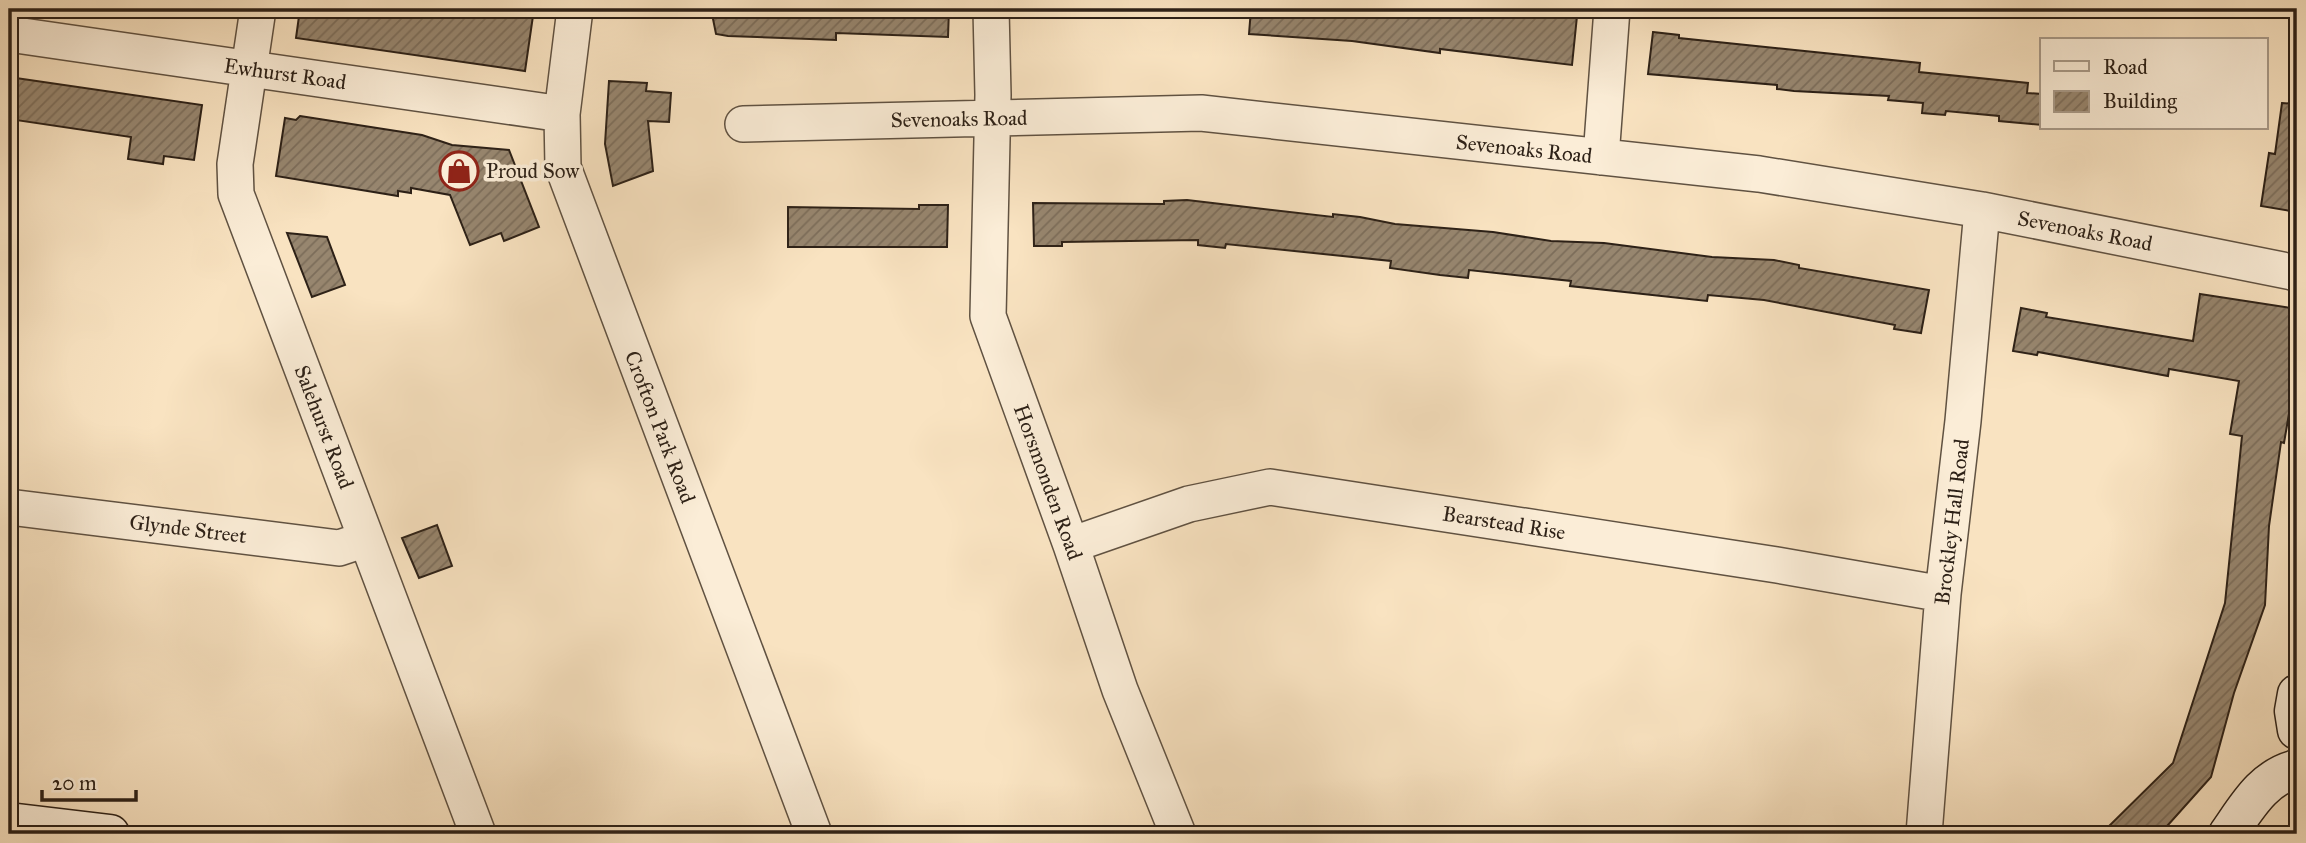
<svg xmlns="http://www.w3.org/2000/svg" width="2306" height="843" viewBox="0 0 2306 843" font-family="'IM FELL Great Primer',serif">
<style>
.building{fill:url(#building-hatch);stroke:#2d2117;stroke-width:2}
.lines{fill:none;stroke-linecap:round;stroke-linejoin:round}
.street-casing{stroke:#605242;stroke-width:38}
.secondary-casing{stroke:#2d2117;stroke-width:41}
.street{stroke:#fbedd7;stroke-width:35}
.secondary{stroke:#fbedd7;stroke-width:38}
.labels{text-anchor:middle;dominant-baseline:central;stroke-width:7;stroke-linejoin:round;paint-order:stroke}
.street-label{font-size:21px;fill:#2d2117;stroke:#fbedd7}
.poi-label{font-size:21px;fill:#2d2117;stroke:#fbedd7;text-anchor:start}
</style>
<defs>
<pattern id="building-hatch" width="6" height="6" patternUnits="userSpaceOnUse" patternTransform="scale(1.75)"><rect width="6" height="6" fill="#97866f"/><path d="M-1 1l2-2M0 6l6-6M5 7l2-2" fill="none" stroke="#7c6d5a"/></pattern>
</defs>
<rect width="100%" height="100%" fill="#f9e3c1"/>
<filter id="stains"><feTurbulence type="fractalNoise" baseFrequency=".00286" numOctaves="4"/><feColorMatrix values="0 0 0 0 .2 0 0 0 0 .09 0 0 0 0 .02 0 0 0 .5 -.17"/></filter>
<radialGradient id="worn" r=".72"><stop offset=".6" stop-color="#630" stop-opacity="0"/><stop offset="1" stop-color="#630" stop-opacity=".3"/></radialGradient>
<path class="building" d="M 300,9 L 534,9 L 525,71 L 296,38 Z
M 711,9 L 949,9 L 948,37 L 836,33 L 836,40 L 728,36 L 716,34 Z
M 1251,9 L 1408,9 L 1494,18 L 1495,12 L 1548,18 L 1548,12 L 1577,16 L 1572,65 L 1440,49 L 1440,53 L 1352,41 L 1249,34 Z
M 1653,32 L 1679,35 L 1679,38 L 1920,63 L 1919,72 L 2028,83 L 2027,93 L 2042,94 L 2042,125 L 1999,121 L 1999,116 L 1946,111 L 1945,115 L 1922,113 L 1923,103 L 1888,100 L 1889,96 L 1794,91 L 1777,89 L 1777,85 L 1648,74 Z
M 9,77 L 202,105 L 194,160 L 164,156 L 163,164 L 128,159 L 131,137 L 9,119 Z
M 609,81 L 647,83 L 646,91 L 671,93 L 669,122 L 648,121 L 653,171 L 613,186 L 605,144 Z
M 2282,103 L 2297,104 L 2297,212 L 2261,206 L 2269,153 L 2275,154 Z
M 300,116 L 422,135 L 452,145 L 509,150 L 539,227 L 504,241 L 501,233 L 470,245 L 450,195 L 411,188 L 411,193 L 398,191 L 398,196 L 276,176 L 285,118 L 296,120 Z
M 1187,200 L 1333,217 L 1333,214 L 1360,217 L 1395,224 L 1493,232 L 1551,241 L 1604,243 L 1712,257 L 1774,260 L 1799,265 L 1799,268 L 1929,290 L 1921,333 L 1894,329 L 1895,325 L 1764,300 L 1708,295 L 1707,301 L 1570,286 L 1571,281 L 1469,270 L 1468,278 L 1440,275 L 1390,268 L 1391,261 L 1226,244 L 1225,248 L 1198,245 L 1198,240 L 1062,242 L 1062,246 L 1034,246 L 1033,203 L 1164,204 L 1164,201 Z
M 919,205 L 948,205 L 947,247 L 788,247 L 788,207 L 919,209 Z
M 287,233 L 327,237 L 345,285 L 312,297 Z
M 2200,294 L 2297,309 L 2297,390 L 2293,390 L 2284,443 L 2281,442 L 2269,526 L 2265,605 L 2234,693 L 2211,777 L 2160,834 L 2101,834 L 2173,763 L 2225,603 L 2242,436 L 2230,434 L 2239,381 L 2169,369 L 2168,376 L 2038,352 L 2037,355 L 2013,351 L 2021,308 L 2047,313 L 2046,317 L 2193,341 Z
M 437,525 L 452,566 L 419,578 L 402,538 Z"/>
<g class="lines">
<g class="street-casing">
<path id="street" d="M 258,9 L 235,164 L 236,194 L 478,834
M 575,9 L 562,114 L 563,167 L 814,834
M 991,9 L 993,95 L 988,316 L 1071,545 L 1120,690 L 1178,834
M 9,34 L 562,114
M 743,124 L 1201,113 L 1759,174 L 1982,210 L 2297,273
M 1601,157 L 1612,9
M 9,507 L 339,548 L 366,539
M 1071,545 L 1189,504 L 1270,487 L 1777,565 L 1943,594
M 1924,834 L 1943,594 L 1963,421 L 1982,210"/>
</g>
<g class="secondary-casing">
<path id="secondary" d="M 2297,694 L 2294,711 L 2297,730
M 9,822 L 110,834
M 2228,834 C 2247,807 2263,777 2297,769"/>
</g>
<use href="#street" class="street"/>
<use href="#secondary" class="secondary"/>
</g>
<defs>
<g id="shop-ring" transform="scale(2.0125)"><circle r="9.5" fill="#fbedd7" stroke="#8f2418" stroke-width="1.5"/><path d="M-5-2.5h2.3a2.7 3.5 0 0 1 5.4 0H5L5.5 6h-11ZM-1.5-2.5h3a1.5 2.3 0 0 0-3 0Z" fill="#8f2418"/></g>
</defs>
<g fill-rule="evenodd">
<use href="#shop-ring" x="459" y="171"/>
</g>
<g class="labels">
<g class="street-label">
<text transform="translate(285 74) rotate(8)">Ewhurst Road</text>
<text transform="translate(959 119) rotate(-1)">Sevenoaks Road</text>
<text transform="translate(1524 149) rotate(6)">Sevenoaks Road</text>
<text transform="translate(2085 231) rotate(11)">Sevenoaks Road</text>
<text transform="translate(324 427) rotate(69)">Salehurst Road</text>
<text transform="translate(660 427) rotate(69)">Crofton Park Road</text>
<text transform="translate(1048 482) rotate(70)">Horsmonden Road</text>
<text transform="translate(1952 522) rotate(-83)">Brockley Hall Road</text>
<text transform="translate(1504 523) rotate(9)">Bearstead Rise</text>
<text transform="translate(188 529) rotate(7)">Glynde Street</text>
</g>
<g class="poi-label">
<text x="486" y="171">Proud Sow</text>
</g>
</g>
<rect width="2306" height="843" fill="none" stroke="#f9e3c1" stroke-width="35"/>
<rect x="10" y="10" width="2285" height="822" fill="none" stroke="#2d2117" stroke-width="3.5"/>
<rect x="18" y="18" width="2271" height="808" fill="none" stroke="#2d2117" stroke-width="2"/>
<rect x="2040" y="38" width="228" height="91" fill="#fbedd7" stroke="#a99b8a" stroke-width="2"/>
<rect x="2054" y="61" width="35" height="10" fill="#fbedd7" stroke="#a99b8a" stroke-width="2"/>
<text x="2103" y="74" font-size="21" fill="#2d2117">Road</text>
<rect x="2054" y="91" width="35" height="21" fill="url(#building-hatch)" stroke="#a99b8a" stroke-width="2"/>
<text x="2103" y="108" font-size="21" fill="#2d2117">Building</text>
<path d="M42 790v10h94v-10" fill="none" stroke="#2d2117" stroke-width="3.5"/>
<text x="52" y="790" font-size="21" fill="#2d2117" stroke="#fbedd7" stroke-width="5" paint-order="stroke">20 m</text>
<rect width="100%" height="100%" filter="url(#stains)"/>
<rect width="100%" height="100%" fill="url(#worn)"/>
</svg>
